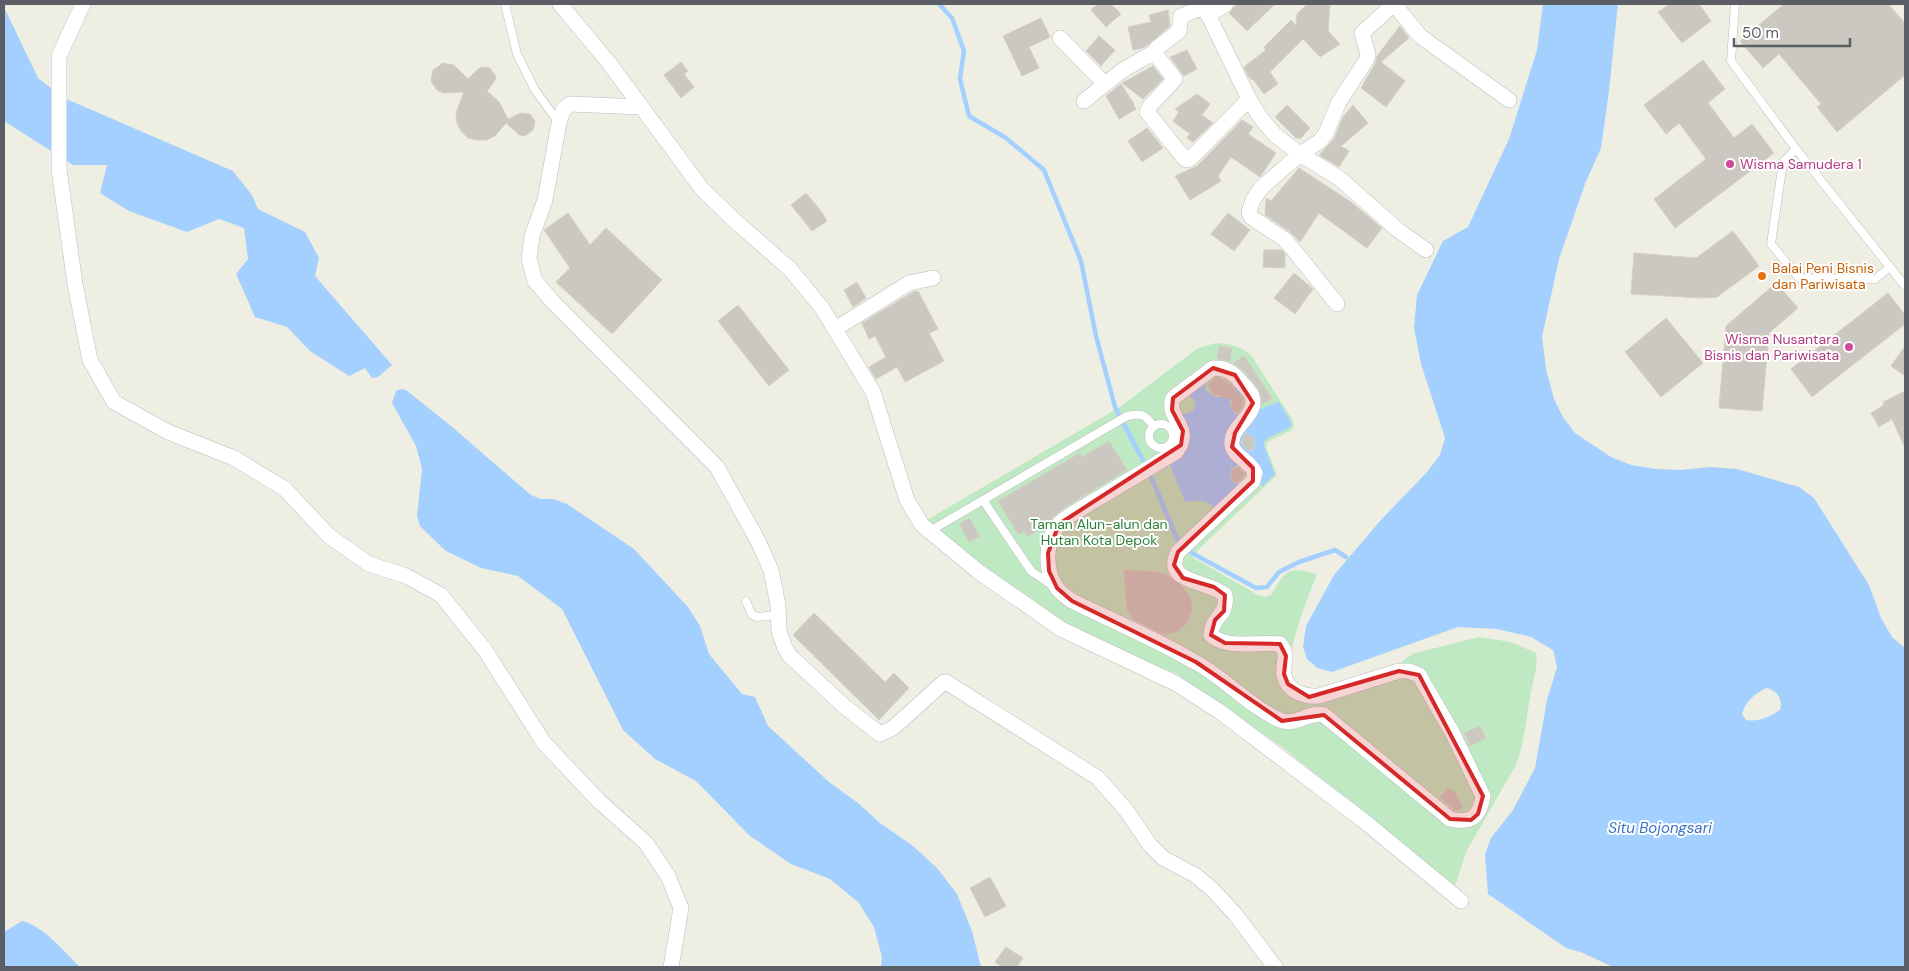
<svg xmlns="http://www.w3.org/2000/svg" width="1909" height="971" viewBox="0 0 1909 971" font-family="'DM Sans',sans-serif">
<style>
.green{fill:#bee9c2}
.water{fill:#a4d0ff;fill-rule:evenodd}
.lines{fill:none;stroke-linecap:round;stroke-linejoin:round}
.stream{stroke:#a4d0ff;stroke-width:4.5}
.building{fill:#cac8c0;stroke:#d5d0c1}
.lane-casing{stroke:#bbbdc3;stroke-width:9}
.street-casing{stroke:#bbbdc3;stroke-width:16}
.lane{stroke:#fff;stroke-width:8}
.street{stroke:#fff;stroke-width:15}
.marked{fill:#d62828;fill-opacity:0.2;stroke:#d62828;stroke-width:4;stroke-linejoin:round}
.hotel-dot{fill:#d1479c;stroke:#fff;stroke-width:2}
.food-dot{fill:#e8710a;stroke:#fff;stroke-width:2}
.labels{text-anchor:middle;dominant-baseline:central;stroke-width:4;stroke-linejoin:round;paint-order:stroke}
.hotel-label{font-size:14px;fill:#b23c85;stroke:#fff;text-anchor:start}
.food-label{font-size:14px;fill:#c56008;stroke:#fff;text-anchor:start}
.park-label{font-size:14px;fill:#2e8239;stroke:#fff}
.water-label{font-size:15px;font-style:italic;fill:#3b72c3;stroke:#fff}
</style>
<rect width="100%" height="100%" fill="#efeee3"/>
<path class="green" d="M 1216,343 C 1230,344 1240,346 1251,355 L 1292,419 L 1294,426 L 1292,430 L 1267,442 L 1266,447 L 1277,475 L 1202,546 L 1192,557 L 1258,595 L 1265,597 L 1272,594 C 1287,568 1288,567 1317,574 C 1308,597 1286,651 1290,675 C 1291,678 1294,682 1296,685 L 1314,691 L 1396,666 L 1412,654 L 1479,637 L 1511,642 L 1536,653 C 1538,667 1534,678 1531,692 C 1526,716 1525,742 1516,765 L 1466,852 L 1455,886 L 1282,747 L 1175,673 L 1113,649 L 1062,623 L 997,582 L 925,521 L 1120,407 L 1198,348 Z"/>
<path class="water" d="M 1543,4 L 1618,4 L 1609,91 L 1601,148 L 1585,184 L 1559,259 L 1542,337 L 1546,369 L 1554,399 L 1563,417 L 1575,433 L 1611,457 L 1631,465 L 1656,469 L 1680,470 L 1710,467 L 1737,469 L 1799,487 L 1814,498 L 1869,585 L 1881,618 L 1892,637 L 1905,648 L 1905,967 L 1613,967 L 1583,953 L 1566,948 L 1488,894 L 1485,854 L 1491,838 L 1513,810 L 1535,768 L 1547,700 L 1557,667 L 1553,650 L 1531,637 L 1497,629 L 1458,627 L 1332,672 L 1317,668 L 1307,659 L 1303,647 L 1306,626 L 1334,575 L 1380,521 L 1427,472 L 1440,455 L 1445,438 L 1421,364 L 1414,328 L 1417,295 L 1443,241 L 1468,227 L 1509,139 L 1537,50 ZM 1766,688 C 1777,690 1783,699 1780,710 C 1769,717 1759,722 1746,720 L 1742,714 C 1746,700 1754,695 1766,688 Z
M 4,7 L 38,78 L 64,98 L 233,171 L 252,195 L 258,209 L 305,232 L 319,258 L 315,276 L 392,365 L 378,377 L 372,378 L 365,368 L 349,376 L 310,351 L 287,327 L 255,317 L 236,274 L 248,259 L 244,228 L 219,219 L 187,232 L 129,211 L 100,193 L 107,165 L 73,165 L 4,121 Z
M 1208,377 L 1205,388 C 1214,403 1231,399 1235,383 L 1244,394 C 1235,394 1233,395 1229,403 C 1231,407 1232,412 1236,414 C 1244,416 1270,405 1279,402 L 1291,422 L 1291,426 C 1283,433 1271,434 1264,442 L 1264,446 L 1275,474 L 1263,486 L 1258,483 L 1251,458 L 1231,469 L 1230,476 L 1233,482 L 1244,484 L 1217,510 C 1207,499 1199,500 1185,502 L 1169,462 C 1194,450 1193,437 1182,414 C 1191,413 1194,412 1196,403 L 1190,396 L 1183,396 Z
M 401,389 L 406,390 L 451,426 L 531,495 L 541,499 L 553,499 L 567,504 L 634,549 L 688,607 L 700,626 L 709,654 L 742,694 L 755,697 L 768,726 L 829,782 L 858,803 L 880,823 L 913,846 L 937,868 L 957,894 L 972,931 L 981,967 L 881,967 L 882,957 L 874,927 L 859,903 L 830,879 L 791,864 L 750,836 L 696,781 L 655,759 L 623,730 L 562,609 L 518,576 L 481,568 L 446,551 L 428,534 L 420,526 L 417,516 L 422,469 L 416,446 L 392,403 L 396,391 Z
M 22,921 C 45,927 63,951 80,967 L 4,967 L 4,932 Z"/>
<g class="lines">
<path class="stream" d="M 939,4 L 952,18 L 964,51 L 960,79 L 969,116 L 1006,138 L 1044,170 L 1081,261 L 1096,336 L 1115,407 L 1150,474 L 1178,541 L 1192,553 L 1256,588 L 1267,587 L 1279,572 L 1299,562 L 1335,550 L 1346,557"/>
</g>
<path class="building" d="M 1098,4 L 1111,4 L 1121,14 L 1106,27 L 1091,10 Z
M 1237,4 L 1275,4 L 1247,31 L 1229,13 Z
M 1307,4 L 1330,4 L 1328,31 L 1340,44 L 1320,57 L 1303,39 L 1270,72 L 1278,84 L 1264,94 L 1253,79 L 1252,80 L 1248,76 L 1244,67 L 1266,50 L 1264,47 L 1291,20 L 1296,26 L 1297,14 Z
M 1670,4 L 1699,4 L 1711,21 L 1682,43 L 1658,12 Z
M 1784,4 L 1888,4 L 1905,23 L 1905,75 L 1837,132 L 1817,107 L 1821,104 L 1779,54 L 1763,68 L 1740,41 Z
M 1168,10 L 1170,26 L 1149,44 L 1142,48 L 1133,50 L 1128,27 L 1151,22 L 1149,15 Z
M 1041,18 L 1050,37 L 1029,47 L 1039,68 L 1022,76 L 1003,36 Z
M 1400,26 L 1409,38 L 1381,62 L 1405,81 L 1386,107 L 1361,88 L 1375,64 L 1377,56 Z
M 1099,36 L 1115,50 L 1101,66 L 1086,51 Z
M 1187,50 L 1197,69 L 1184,76 L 1170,57 Z
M 1703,60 L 1725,89 L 1708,103 L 1734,138 L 1752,124 L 1774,153 L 1675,228 L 1654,199 L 1706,159 L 1679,123 L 1666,134 L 1644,105 Z
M 681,62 L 688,71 L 684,74 L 694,87 L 681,98 L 664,75 Z
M 443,63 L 454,65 L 468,79 L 478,69 L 482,67 L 490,68 L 495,75 L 496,79 L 487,91 L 499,102 L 508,119 L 521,113 L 530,114 L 535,121 L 533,130 L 526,135 L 522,136 L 518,134 L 506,123 L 495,136 L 486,140 L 477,140 L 468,138 L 461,131 L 457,123 L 456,113 L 464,92 L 443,93 L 437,90 L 431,81 L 433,70 Z
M 1153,66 L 1163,79 L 1143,99 L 1122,83 Z
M 1121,84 L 1134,104 L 1133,104 L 1136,109 L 1119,119 L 1106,96 Z
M 1197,94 L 1210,104 L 1202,115 L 1213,123 L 1193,142 L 1187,138 L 1190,134 L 1173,121 L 1179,112 L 1175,109 Z
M 1287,105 L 1310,128 L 1301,138 L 1296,138 L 1275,117 Z
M 1353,105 L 1368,123 L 1341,146 L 1349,151 L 1339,167 L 1319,155 L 1334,139 L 1343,117 Z
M 1242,120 L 1253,127 L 1248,134 L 1276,153 L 1260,177 L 1231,157 L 1218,176 L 1221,181 L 1190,200 L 1175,176 L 1197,166 Z
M 1147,128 L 1163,148 L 1142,162 L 1128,141 Z
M 1299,168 L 1351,202 L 1382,228 L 1367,248 L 1319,213 L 1300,242 L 1289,231 L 1265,215 L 1266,198 L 1271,201 Z
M 806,193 L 821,211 L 827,221 L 812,231 L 791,205 Z
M 568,213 L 590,245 L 606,228 L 662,280 L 612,334 L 556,282 L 570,268 L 544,230 Z
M 1228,213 L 1250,230 L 1234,251 L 1211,234 Z
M 1733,231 L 1759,266 L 1717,297 L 1702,298 L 1631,294 L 1634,253 L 1696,258 Z
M 1264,250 L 1282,250 L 1285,254 L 1285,268 L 1263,267 Z
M 1294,273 L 1313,289 L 1295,314 L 1274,298 Z
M 857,282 L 866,298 L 853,307 L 844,290 Z
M 1776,283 L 1798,308 L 1769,333 L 1762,411 L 1719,408 L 1726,326 Z
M 918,291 L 938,329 L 929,333 L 944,361 L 905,382 L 897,367 L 876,379 L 869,367 L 886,357 L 875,336 L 869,339 L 862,323 L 913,292 Z
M 1888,293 L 1905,315 L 1905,324 L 1812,397 L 1791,369 Z
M 738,305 L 789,370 L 769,386 L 718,321 Z
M 1666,318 L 1703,363 L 1661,397 L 1625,352 Z
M 1219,346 L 1232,348 L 1230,361 L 1217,359 Z
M 1905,346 L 1905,376 L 1891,366 Z
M 1244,356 L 1272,398 L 1262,405 L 1261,395 L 1257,387 L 1244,371 L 1233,363 Z
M 1216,377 L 1228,382 L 1243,399 L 1243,405 L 1238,413 L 1231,410 L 1233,399 L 1213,394 L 1208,385 Z
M 1905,391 L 1905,448 L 1892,419 L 1879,427 L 1871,413 L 1884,405 L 1883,402 Z
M 1246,433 L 1254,438 L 1254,449 L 1248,451 L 1241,443 Z
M 1109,441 L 1127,470 L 1067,506 L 1054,516 L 1046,526 L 1027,537 L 1024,531 L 1018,534 L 998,501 L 1080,453 L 1082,457 Z
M 1238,467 L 1245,474 L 1238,482 L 1232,481 L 1232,470 Z
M 969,518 L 980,536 L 969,542 L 959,524 Z
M 1124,570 L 1156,572 L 1169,576 L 1183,587 L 1191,599 L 1192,610 L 1187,623 L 1178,631 L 1168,634 L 1162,634 L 1134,620 L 1127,610 Z
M 814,613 L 885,682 L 894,673 L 909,688 L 879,720 L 793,635 Z
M 1480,726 L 1486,738 L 1470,746 L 1464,733 Z
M 1449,788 L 1456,794 L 1463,808 L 1458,811 L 1454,810 L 1440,797 Z
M 990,877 L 1006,906 L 985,917 L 970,888 Z
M 1006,947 L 1023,958 L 1017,967 L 1003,967 L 995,962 Z"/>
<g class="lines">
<g class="lane-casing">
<path id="lane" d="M 505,4 L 517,54 L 535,90 L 559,123
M 1735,4 L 1731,61 L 1796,149 L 1905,286
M 1796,149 L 1783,162 L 1771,244 L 1799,278 L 1875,279 L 1890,267
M1149 436a12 12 0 1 1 24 0a12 12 0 1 1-24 0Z
M 983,500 L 1127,416 C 1143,413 1144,414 1154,426
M 930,531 L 983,500 L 1031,571 L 1053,586
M 746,601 L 752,615 L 757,617 L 778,615"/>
</g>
<g class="street-casing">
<path id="street" d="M 83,4 L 59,56 L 59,169 L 75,284 L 90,360 L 114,402 L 168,432 L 234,458 L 285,489 L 329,536 L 369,564 L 406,576 L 441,595 L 485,650 L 544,743 L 599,801 L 646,843 L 668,876 L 681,908 L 671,967
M 560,4 L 609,63 L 702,189 L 734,220 L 790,269 L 822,308 L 873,392 L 907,500 L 922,525 L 979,572 L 1061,629 L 1175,683 L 1219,711 L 1364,821 L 1461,901
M 1203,4 L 1249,99 L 1260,117 L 1275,135 L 1300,154 L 1339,178 L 1398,230 L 1426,250
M 1394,4 L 1420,36 L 1509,100
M 1204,7 L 1181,16 L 1179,31 L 1157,48 L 1156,55 L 1175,79 L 1150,106 L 1147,112 L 1184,158 L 1187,160 L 1190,159 L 1249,99
M 1208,15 L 1226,4
M 1060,38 L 1105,84
M 1084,101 L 1123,70 L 1156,51
M 641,107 L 570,104 L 563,110 L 559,123 L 545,200 L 532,236 L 529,259 L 535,281 L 553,302 L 717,467 L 758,541 L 771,570 L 778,605 L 779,631 L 785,648 L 790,656 L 845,707 L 880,734 L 893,728 L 944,682 L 946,682 L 1098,778 L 1126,810 L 1150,845 L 1163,858 L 1195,875 L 1212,889 L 1235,914 L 1275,967
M 1337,304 L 1293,249 L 1284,239 L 1251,217 L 1249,212 L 1253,200 L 1261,188 L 1300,154 L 1320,141 L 1326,133 L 1339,102 L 1367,59 L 1368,54 L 1362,33 L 1394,4
M 835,329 L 909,283 L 933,278
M 1213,368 C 1225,368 1232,371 1240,381 C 1243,385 1250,391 1252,396 C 1259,415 1230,426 1232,444 C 1233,457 1250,460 1255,473 L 1253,481 L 1178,552 C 1162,584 1209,580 1225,595 C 1228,617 1212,615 1211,635 C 1226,650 1259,641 1280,644 C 1290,655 1282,663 1284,675 C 1288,692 1304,697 1319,696 L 1399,671 L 1409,671 L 1419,675 L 1452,732 L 1483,796 C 1480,817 1471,824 1450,819 L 1324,715 C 1307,711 1297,727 1280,720 C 1249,706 1225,678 1195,662 C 1156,639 1113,621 1072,601 C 1067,597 1060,593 1057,588 C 1044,571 1045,540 1059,524 C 1062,520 1068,517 1072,514 L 1176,452 C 1195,427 1165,419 1173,398 Z"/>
</g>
<use href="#lane" class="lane"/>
<use href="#street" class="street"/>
</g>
<path class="marked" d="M 1213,368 L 1235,375 L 1253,403 L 1235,433 L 1232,447 L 1253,468 L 1253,481 L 1178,552 L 1174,565 L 1183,578 L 1214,587 L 1225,595 L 1224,611 L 1215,620 L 1211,635 L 1225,643 L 1280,644 L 1286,656 L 1284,674 L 1288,684 L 1309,697 L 1399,671 L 1419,675 L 1483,796 L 1478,814 L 1471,820 L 1450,819 L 1324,715 L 1282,721 L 1196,662 L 1072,601 L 1057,588 L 1049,571 L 1048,553 L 1059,524 L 1181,445 L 1183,431 L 1172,410 L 1173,398 Z"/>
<g class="hotel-dot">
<circle cx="1730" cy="164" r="5"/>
<circle cx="1849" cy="347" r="5"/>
</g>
<circle class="food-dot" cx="1762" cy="276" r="5"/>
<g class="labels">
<g class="hotel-label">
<text x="1740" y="164">Wisma Samudera 1</text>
<text x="1839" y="339" text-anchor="end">Wisma Nusantara<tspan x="1839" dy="16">Bisnis dan Pariwisata</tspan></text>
</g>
<g class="food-label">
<text x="1772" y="268">Balai Peni Bisnis<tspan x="1772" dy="16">dan Pariwisata</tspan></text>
</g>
<g class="park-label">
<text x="1099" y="524">Taman Alun-alun dan<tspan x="1099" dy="16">Hutan Kota Depok</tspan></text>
</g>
<g class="water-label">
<text x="1660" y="828">Situ Bojongsari</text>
</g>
</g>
<rect width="1909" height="971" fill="none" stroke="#5b5f65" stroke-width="10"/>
<path d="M1734 38v8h116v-8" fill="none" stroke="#5b5f65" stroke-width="2.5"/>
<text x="1742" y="38" font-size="15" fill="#5b5f65" stroke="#ffffff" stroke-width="4" paint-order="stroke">50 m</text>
</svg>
